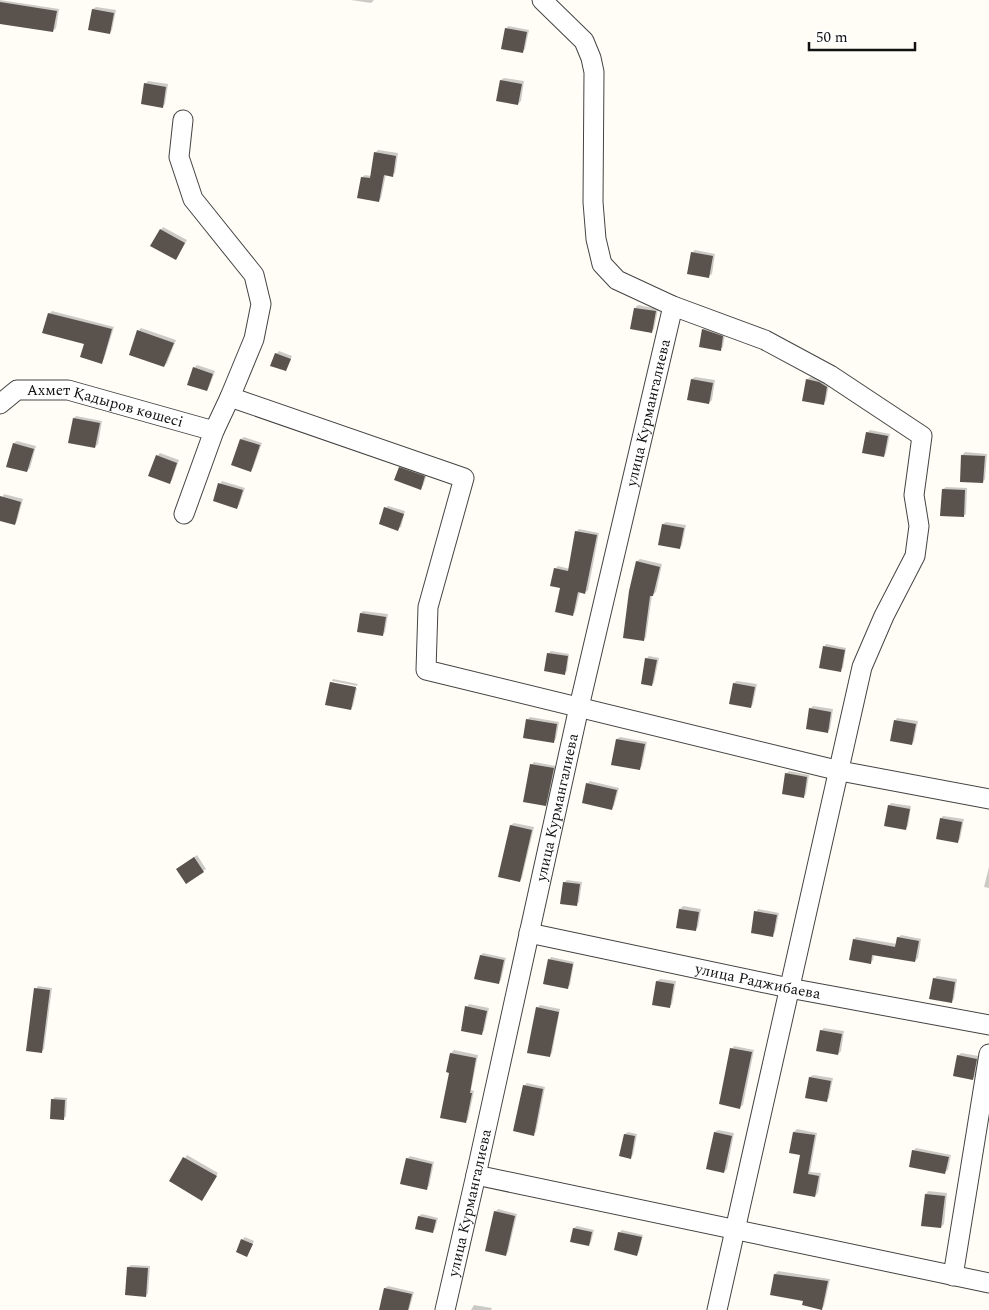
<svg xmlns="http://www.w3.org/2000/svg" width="989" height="1310" viewBox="0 0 989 1310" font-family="Spectral,serif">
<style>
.shadow{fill:#0003}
.building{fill:#5a524d}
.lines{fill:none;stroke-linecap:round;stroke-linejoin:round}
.minor-casing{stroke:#444;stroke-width:21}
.minor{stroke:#fff;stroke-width:19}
.labels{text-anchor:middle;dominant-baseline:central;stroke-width:5;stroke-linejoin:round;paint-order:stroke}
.street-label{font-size:15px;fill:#111;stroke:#fff}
</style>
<rect width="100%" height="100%" fill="#fffdf5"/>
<path class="shadow" d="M 0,0 L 59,9 L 56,28 L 53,31 L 0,22 Z
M 351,0 L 374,0 L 371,3 Z
M 96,7 L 116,10 L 112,30 L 110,33 L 93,9 Z
M 508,26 L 529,30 L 525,49 L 522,52 L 506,29 Z
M 504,78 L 524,81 L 521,101 L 518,104 L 501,80 Z
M 148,81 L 168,84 L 165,104 L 162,107 L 146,83 Z
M 378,150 L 398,153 L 395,173 L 392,175 L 386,174 L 381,198 L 379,201 L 362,177 L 365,175 L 371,176 L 376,152 Z
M 163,227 L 187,240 L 176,259 L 161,230 Z
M 695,250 L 715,254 L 712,274 L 709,276 L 692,253 Z
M 638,305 L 658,309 L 654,329 L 652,331 L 632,328 L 635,308 Z
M 52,311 L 114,327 L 104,359 L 102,362 L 85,343 L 49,314 Z
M 706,327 L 725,334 L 723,347 L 720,349 L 700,346 L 703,329 Z
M 141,328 L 176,340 L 167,363 L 164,366 L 138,331 Z
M 279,351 L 292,356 L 286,370 L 276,354 Z
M 197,365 L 215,371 L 209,387 L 207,390 L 194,368 Z
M 695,377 L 715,380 L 712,400 L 709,403 L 692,379 Z
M 810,377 L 822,380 L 829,384 L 826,401 L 823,403 L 807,380 Z
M 76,416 L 102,421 L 98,444 L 95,447 L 74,418 Z
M 870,430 L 890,434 L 886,453 L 884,456 L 867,433 Z
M 244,437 L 262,443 L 253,468 L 250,470 L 233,464 L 241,439 Z
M 17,441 L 36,446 L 30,468 L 27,471 L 14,443 Z
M 965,452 L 987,454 L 985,479 L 983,482 L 962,455 Z
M 160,453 L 179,460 L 172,480 L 169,483 L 157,456 Z
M 402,465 L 427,474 L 423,486 L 420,488 L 400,468 Z
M 222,481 L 245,488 L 239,505 L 237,507 L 220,484 Z
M 946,487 L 967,488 L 966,514 L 963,516 L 943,489 Z
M 4,494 L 23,499 L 17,521 L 15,524 L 0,520 L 0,502 Z
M 388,506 L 405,511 L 401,527 L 398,529 L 385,508 Z
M 666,522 L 686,525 L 682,545 L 679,548 L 663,524 Z
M 579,529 L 599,533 L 588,590 L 585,593 L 580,592 L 575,612 L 573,614 L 555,569 L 558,566 L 570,569 L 576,532 Z
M 640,559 L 662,564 L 656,592 L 652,595 L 646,637 L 644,640 L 637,561 Z
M 363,611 L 388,614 L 385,632 L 382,635 L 361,613 Z
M 826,644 L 846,648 L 843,668 L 840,670 L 824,647 Z
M 551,651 L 569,654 L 567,671 L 564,673 L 548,654 Z
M 649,656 L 659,658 L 654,682 L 652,685 L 646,659 Z
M 333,679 L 358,684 L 357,686 L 332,681 Z
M 737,681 L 757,684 L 753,704 L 751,707 L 734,683 Z
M 331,682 L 357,688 L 353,706 L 351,709 L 326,704 Z
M 813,706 L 833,709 L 830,729 L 827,732 L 810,709 Z
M 530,717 L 559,722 L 556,739 L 553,742 L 527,720 Z
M 897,718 L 918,721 L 914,741 L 912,744 L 895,721 Z
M 620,737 L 647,742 L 642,766 L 639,769 L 617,739 Z
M 534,762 L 556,766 L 548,802 L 545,804 L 531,765 Z
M 789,771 L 809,775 L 806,794 L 803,797 L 786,774 Z
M 590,781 L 619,788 L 614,806 L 611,809 L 587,784 Z
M 891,803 L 911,806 L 908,826 L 905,829 L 889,806 Z
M 943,816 L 964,819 L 960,839 L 958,841 L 941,818 Z
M 514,823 L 534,827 L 522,878 L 520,881 L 499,876 L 511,825 Z
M 197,855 L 206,869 L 203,871 L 180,867 Z
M 989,867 L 989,888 L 984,887 Z
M 567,880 L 582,882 L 579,902 L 576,905 L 564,883 Z
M 683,906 L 701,909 L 698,927 L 695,930 L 677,927 L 680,909 Z
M 758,909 L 779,913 L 775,932 L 772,935 L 756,912 Z
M 901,935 L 921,939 L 918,958 L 915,961 L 874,954 L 873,960 L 870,963 L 854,940 L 856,937 L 897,944 L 898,938 Z
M 483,953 L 506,958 L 501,980 L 498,983 L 481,955 Z
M 551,957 L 574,962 L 570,985 L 567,987 L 549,960 Z
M 937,976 L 957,979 L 954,999 L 951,1002 L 934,979 Z
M 660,979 L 676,981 L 672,1004 L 670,1006 L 657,981 Z
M 38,986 L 52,988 L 44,1049 L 41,1052 L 36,989 Z
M 469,1004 L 489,1008 L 484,1031 L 481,1033 L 467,1007 Z
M 540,1005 L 560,1009 L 552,1053 L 549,1056 L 537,1008 Z
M 824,1028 L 844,1031 L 841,1051 L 838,1054 L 821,1031 Z
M 734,1046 L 754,1050 L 743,1105 L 740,1107 L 732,1049 Z
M 454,1050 L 478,1055 L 471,1090 L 474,1091 L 468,1119 L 466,1122 L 450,1072 L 448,1071 L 451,1053 Z
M 961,1053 L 979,1056 L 976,1076 L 973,1078 L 958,1056 Z
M 813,1075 L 833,1078 L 829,1098 L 827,1100 L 810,1077 Z
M 527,1083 L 545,1087 L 536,1132 L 533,1134 L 524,1086 Z
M 55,1097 L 67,1098 L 66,1116 L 64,1118 L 52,1100 Z
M 797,1129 L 817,1133 L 810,1172 L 821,1173 L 818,1193 L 815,1196 L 795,1192 L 802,1154 L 791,1152 L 794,1132 Z
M 718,1130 L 734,1133 L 727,1169 L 724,1172 L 707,1168 L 715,1132 Z
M 628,1132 L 637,1134 L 633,1155 L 631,1157 L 625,1134 Z
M 916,1148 L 951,1155 L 948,1170 L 945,1172 L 913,1151 Z
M 187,1155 L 218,1173 L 204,1197 L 171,1181 Z
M 410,1156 L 434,1162 L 429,1186 L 426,1188 L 407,1159 Z
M 928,1191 L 947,1193 L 944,1224 L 941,1227 L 926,1194 Z
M 498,1209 L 517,1214 L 508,1252 L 505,1255 L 495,1212 Z
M 422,1214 L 438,1218 L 435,1229 L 433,1231 L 419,1216 Z
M 577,1226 L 594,1230 L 591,1242 L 589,1245 L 571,1241 L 574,1228 Z
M 622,1230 L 643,1235 L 639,1252 L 637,1255 L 619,1233 Z
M 245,1237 L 254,1241 L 247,1255 L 242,1240 Z
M 131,1265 L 150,1266 L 148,1293 L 146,1296 L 128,1267 Z
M 778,1271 L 830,1279 L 824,1306 L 822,1308 L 804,1300 L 775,1274 Z
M 388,1286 L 414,1292 L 409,1310 L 380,1310 L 385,1288 Z
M 474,1305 L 492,1308 L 491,1310 L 471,1310 Z"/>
<path class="building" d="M 0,2 L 57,11 L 53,32 L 0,24 Z
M 92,9 L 114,13 L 110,34 L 88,30 Z
M 505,28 L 527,32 L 523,53 L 501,49 Z
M 500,80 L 522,84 L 518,105 L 496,101 Z
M 144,83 L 166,87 L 163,108 L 141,104 Z
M 374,152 L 396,156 L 393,177 L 384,175 L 379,202 L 357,198 L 361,177 L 370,178 Z
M 160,229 L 185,243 L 176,260 L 150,246 Z
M 691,252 L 713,256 L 709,278 L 687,274 Z
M 634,308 L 656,311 L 652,333 L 630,329 Z
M 48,313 L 112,329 L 102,364 L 80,357 L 84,344 L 42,333 Z
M 702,329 L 723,336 L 721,351 L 699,347 Z
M 137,330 L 174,343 L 164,367 L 129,355 Z
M 275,353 L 291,359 L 286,371 L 270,366 Z
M 193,367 L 213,374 L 207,391 L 187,385 Z
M 691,379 L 713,383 L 709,404 L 687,400 Z
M 806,379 L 819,382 L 827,387 L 824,405 L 802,401 Z
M 73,418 L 100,423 L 95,448 L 68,443 Z
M 866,432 L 888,436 L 884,457 L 862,453 Z
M 240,439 L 260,445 L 251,472 L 231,465 Z
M 13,443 L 34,449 L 27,472 L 6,467 Z
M 156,455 L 177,463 L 170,484 L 148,476 Z
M 961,455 L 985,456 L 983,483 L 960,482 Z
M 399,467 L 425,476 L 421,490 L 394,480 Z
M 218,483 L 243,490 L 237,509 L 213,501 Z
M 942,489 L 965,490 L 964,517 L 940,516 Z
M 0,496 L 21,502 L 15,525 L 0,521 Z
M 384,507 L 404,514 L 398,531 L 379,524 Z
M 662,524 L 684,528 L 680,549 L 658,545 Z
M 575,531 L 597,535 L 585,594 L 578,592 L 573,616 L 555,612 L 560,588 L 550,586 L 554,568 L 568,571 Z
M 636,561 L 660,567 L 653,596 L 650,596 L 644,641 L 623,638 L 629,591 Z
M 360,613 L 386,617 L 383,636 L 357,632 Z
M 823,646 L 845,650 L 841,672 L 819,668 Z
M 547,653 L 568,656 L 565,675 L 544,671 Z
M 645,658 L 657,660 L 652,686 L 641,684 Z
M 330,682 L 356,687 L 351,710 L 325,705 Z
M 733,683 L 755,687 L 751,708 L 729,704 Z
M 809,708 L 831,712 L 828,733 L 806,729 Z
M 526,719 L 557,724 L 554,743 L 523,738 Z
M 894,720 L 916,724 L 912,745 L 890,741 Z
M 616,739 L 645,744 L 640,770 L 611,765 Z
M 530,764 L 554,768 L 546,806 L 523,802 Z
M 785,773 L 807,777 L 804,798 L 782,794 Z
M 586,783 L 617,790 L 612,810 L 582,803 Z
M 888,805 L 910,809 L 906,830 L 884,826 Z
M 940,818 L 962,822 L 958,843 L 936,839 Z
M 510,825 L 532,830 L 520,882 L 498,877 Z
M 194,857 L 204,872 L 186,884 L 176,869 Z
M 563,882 L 580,884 L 577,906 L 560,904 Z
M 679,909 L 699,912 L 696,931 L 676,928 Z
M 754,911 L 777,915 L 773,937 L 751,933 Z
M 897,937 L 919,941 L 915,962 L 872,955 L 871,964 L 849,960 L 853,939 L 895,947 Z
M 480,955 L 504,960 L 499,984 L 474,979 Z
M 548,959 L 573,964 L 568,989 L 543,984 Z
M 933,978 L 955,982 L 952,1003 L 929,999 Z
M 656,981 L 674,984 L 670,1008 L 652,1005 Z
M 34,988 L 50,990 L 42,1053 L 26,1051 Z
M 465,1006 L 487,1011 L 482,1035 L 461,1031 Z
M 536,1007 L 559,1012 L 550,1057 L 527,1053 Z
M 820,1030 L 842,1034 L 838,1055 L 816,1051 Z
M 730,1048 L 752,1052 L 740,1109 L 719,1104 Z
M 450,1053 L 476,1058 L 470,1093 L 472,1093 L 466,1123 L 440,1118 L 449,1073 L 446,1072 Z
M 957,1055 L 977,1059 L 973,1080 L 953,1076 Z
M 809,1077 L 831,1081 L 827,1102 L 805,1098 Z
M 523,1085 L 543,1089 L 534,1136 L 513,1131 Z
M 51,1099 L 65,1100 L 64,1120 L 50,1119 Z
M 714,1132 L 732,1136 L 724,1173 L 706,1169 Z
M 793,1132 L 815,1135 L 808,1174 L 819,1176 L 815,1197 L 793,1193 L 800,1155 L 789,1153 Z
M 624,1134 L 635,1136 L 631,1159 L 619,1156 Z
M 912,1150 L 949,1157 L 945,1174 L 909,1167 Z
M 183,1157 L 217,1176 L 202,1201 L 169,1181 Z
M 406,1158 L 432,1164 L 427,1190 L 400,1184 Z
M 925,1194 L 945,1196 L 941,1228 L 921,1226 Z
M 494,1211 L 515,1216 L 506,1256 L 485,1251 Z
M 418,1216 L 436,1220 L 433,1233 L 415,1229 Z
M 573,1228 L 592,1232 L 589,1246 L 570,1242 Z
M 618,1232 L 642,1237 L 637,1256 L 614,1250 Z
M 241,1239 L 253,1244 L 247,1257 L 236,1252 Z
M 127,1267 L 148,1268 L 146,1297 L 125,1295 Z
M 774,1274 L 828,1281 L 822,1310 L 802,1305 L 803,1301 L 770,1295 Z
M 384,1288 L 412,1294 L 408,1310 L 379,1310 Z"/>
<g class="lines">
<g class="minor-casing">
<g id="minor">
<path d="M 542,0 L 584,41 L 591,58 L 594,72 L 593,202 L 596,239 L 602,264 L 617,280 L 673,306 L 765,340 L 830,375 L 922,436 L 914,495 L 919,526 L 915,556 L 884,616 L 862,667 L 717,1310"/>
<path d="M 183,120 L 179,157 L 193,199 L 254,275 L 261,304 L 254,339 L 230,397 L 214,431 L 184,514"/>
<path d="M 230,397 L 464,478 L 428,607 L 426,670 L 840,771 L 989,799"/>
<path id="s1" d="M 0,404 L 17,390 L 68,390 L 214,431"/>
<path id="s2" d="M 529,933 L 789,988 L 989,1025"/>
<path d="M 476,1175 L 989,1283"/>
<path d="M 953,1276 L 989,1054"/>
<path id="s3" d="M 445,1310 L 476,1175 L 579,707 L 673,306"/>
</g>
</g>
<use href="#minor" class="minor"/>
</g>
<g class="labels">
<g class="street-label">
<text stroke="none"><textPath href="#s1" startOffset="112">Ахмет Қадыров көшесі</textPath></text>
<text stroke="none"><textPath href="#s3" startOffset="920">улица Курмангалиева</textPath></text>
<text stroke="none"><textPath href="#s3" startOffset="515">улица Курмангалиева</textPath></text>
<text stroke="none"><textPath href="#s2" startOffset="234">улица Раджибаева</textPath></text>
<text stroke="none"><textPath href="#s3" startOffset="110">улица Курмангалиева</textPath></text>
</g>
</g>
<path d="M809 42v8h106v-8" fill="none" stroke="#111111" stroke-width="2.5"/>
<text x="816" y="42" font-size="15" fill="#111111" stroke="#ffffff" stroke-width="4" paint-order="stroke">50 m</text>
</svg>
